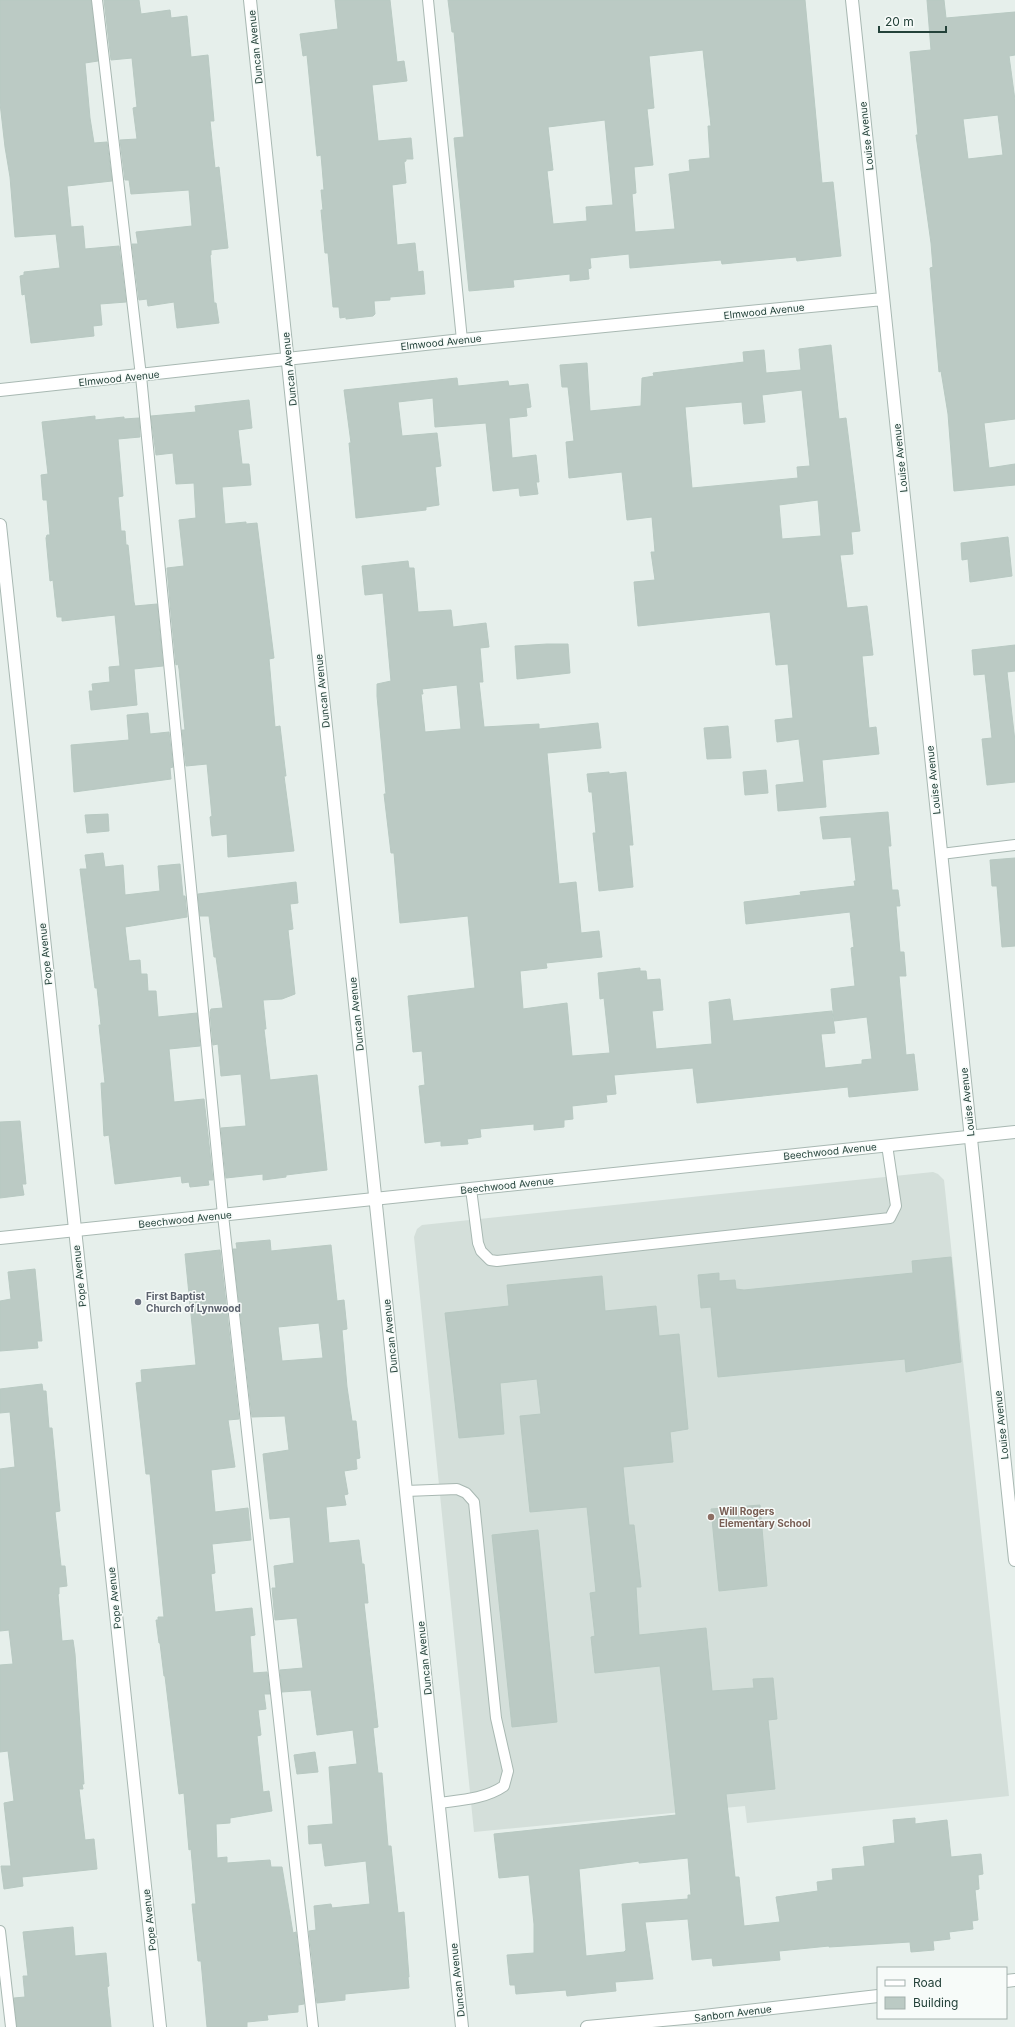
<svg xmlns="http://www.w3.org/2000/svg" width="1015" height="2027" viewBox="0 0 1015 2027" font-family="Inter,sans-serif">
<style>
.built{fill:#d4dfda}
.building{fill:#bbcac4;stroke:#b8c9c2;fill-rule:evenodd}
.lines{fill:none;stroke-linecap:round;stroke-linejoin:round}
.service-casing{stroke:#a8b8b2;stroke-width:12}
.minor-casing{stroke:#a8b8b2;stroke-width:14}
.tertiary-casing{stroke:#a8b8b2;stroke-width:14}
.service{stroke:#fff;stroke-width:10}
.minor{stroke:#fff;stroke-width:12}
.tertiary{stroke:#fff;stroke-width:12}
.worship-dot{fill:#6b7280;stroke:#f7fbf9;stroke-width:1.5}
.education-dot{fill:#8d6e63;stroke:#f7fbf9;stroke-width:1.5}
.labels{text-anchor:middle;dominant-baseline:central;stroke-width:3;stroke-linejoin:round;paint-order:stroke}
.street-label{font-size:10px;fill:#24423a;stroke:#f7fbf9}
.worship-label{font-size:10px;font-weight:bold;fill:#5b616d;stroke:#f7fbf9;text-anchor:start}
.education-label{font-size:10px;font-weight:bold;fill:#785e54;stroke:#f7fbf9;text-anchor:start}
</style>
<rect width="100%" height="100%" fill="#e6efeb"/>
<path class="built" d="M 933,1172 L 938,1174 L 944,1180 L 1009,1796 L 747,1823 L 745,1806 L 474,1832 L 414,1237 L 417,1229 L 422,1225 Z"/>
<path class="building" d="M 0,0 L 91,0 L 98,61 L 85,63 L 90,118 L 94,143 L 107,142 L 112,181 L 67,186 L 71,227 L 83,226 L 85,249 L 119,246 L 126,302 L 100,304 L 102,325 L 93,326 L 94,336 L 31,343 L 25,294 L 22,295 L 20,276 L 24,275 L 24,272 L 60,268 L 56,234 L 15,237 L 10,177 L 5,147 L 0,103 Z
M 104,0 L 139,0 L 141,14 L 170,10 L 171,18 L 187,16 L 191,57 L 208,55 L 214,121 L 210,121 L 215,168 L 219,167 L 228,248 L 211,250 L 211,255 L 210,255 L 214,303 L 216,303 L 219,323 L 177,328 L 174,302 L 148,306 L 147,299 L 139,300 L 132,244 L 138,244 L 136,232 L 192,226 L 189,190 L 131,194 L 129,180 L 125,180 L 120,140 L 137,139 L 133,108 L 137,107 L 132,58 L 111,60 Z
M 335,0 L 390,0 L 397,62 L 404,61 L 407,81 L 372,85 L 378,141 L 411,138 L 413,159 L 406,159 L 406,161 L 404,162 L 406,183 L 392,185 L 397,245 L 415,243 L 418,272 L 423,271 L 425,294 L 390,297 L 390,300 L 374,301 L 375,314 L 373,316 L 346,319 L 346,317 L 340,318 L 339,307 L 333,307 L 328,253 L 325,253 L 321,210 L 323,210 L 321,190 L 324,190 L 321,155 L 317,156 L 307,55 L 303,56 L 300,34 L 338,29 Z
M 448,0 L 805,0 L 822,183 L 833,182 L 841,256 L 797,261 L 796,257 L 722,264 L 721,260 L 630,268 L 629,254 L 590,258 L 591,268 L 588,269 L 589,279 L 570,281 L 570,274 L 513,280 L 514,287 L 469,291 L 454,138 L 464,137 L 454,32 L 452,32 ZM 703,50 L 711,126 L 708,126 L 710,158 L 689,160 L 690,171 L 669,174 L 675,229 L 635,232 L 632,194 L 636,193 L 634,167 L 653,165 L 647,109 L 654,108 L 649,56 ZM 605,120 L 613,205 L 586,207 L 587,221 L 553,224 L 547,171 L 553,170 L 548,127 Z
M 927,0 L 944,0 L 946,18 L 1015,12 L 1015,55 L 1009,56 L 1015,100 L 1015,419 L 984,423 L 989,468 L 1015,464 L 1015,485 L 954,491 L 948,414 L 941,371 L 939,372 L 930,268 L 933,267 L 931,243 L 916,135 L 918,135 L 910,52 L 931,50 ZM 998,115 L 1003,155 L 968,159 L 963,119 Z
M 831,345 L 839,419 L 846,418 L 860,531 L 851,532 L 853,554 L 840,555 L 847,608 L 867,606 L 873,655 L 862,656 L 869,728 L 876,727 L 879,754 L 822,760 L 826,807 L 778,811 L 776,785 L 804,782 L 799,739 L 777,742 L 775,720 L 793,718 L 788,664 L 776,665 L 770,612 L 638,626 L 634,582 L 655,580 L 651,552 L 655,552 L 652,517 L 627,520 L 622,472 L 569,478 L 566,442 L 574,441 L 568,387 L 562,387 L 560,365 L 587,363 L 590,411 L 641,406 L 642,378 L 654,376 L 653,373 L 744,362 L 743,352 L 764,350 L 766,373 L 801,370 L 799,349 ZM 802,390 L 810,466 L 797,467 L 798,478 L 692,488 L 685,407 L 742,402 L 744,424 L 765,422 L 762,395 ZM 818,500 L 821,536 L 782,539 L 779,505 Z
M 457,378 L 458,386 L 508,381 L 509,386 L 528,384 L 531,407 L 526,408 L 527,416 L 509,418 L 512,458 L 536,455 L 539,482 L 536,482 L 538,494 L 520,496 L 519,488 L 493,491 L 486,423 L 435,427 L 433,398 L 398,402 L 402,436 L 437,433 L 441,466 L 435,467 L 439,505 L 426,507 L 426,510 L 356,518 L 349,443 L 351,443 L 344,390 Z
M 249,400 L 252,428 L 238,430 L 242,464 L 249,464 L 251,485 L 222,487 L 225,524 L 246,522 L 246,524 L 257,523 L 274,658 L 269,659 L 275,727 L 280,726 L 282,743 L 286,776 L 284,776 L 294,851 L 228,857 L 227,834 L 212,836 L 210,817 L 212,816 L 207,764 L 186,766 L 182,730 L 185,730 L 179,669 L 178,664 L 176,665 L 170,603 L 167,568 L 184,566 L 179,520 L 196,518 L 194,483 L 176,484 L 173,453 L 156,455 L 151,416 L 196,412 L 195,406 Z
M 95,416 L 95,420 L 124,417 L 124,419 L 139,418 L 140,437 L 118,439 L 123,496 L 118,497 L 121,531 L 125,531 L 126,545 L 128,545 L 134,602 L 135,606 L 157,604 L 163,666 L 134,669 L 137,705 L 91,710 L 89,691 L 93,691 L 92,684 L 110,682 L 109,667 L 120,666 L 115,615 L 62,621 L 62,617 L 57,617 L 53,580 L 50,581 L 46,538 L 47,535 L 50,535 L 47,500 L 43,500 L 41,475 L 48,474 L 42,422 Z
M 1008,537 L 1012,576 L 970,582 L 968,559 L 962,560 L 961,543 Z
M 408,561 L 409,568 L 414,568 L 418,612 L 451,610 L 453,627 L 486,623 L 489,647 L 480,648 L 483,682 L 479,682 L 484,727 L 539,724 L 539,729 L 598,723 L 601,748 L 547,753 L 559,884 L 576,882 L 581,933 L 599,931 L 602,957 L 546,963 L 547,968 L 520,971 L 523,1009 L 567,1003 L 572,1056 L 610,1053 L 604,998 L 600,999 L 598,973 L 640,968 L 640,971 L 646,971 L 647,980 L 660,979 L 663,1010 L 652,1011 L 656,1049 L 712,1044 L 709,1002 L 730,999 L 733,1021 L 832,1011 L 835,1033 L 821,1034 L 825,1068 L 862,1064 L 862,1060 L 872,1059 L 867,1017 L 834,1021 L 831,989 L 855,986 L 851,948 L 854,947 L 850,912 L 746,924 L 744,902 L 801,895 L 800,892 L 855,886 L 854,881 L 856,881 L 851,837 L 823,839 L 820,817 L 888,812 L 891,846 L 888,846 L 892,890 L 898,890 L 900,906 L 896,906 L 900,952 L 904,952 L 906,976 L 899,976 L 906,1055 L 914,1054 L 918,1090 L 849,1097 L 848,1087 L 697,1103 L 693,1068 L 614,1075 L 616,1094 L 606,1095 L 607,1102 L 572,1106 L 573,1119 L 564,1120 L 564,1127 L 534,1130 L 534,1124 L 480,1129 L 481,1137 L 467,1139 L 468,1144 L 441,1146 L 441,1141 L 425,1143 L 419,1086 L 425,1085 L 422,1051 L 413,1052 L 408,996 L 475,988 L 468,916 L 400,923 L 394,853 L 391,853 L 384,794 L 386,794 L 377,696 L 377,684 L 391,681 L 383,593 L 365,595 L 362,566 ZM 457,685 L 461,729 L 425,732 L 421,694 L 423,694 L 422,689 Z
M 547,644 L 568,644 L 570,673 L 517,679 L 515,646 Z
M 1015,645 L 1015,671 L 1007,672 L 1015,741 L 1015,782 L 987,785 L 982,739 L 992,738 L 985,674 L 974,675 L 972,650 Z
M 148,713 L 150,734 L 169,732 L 173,767 L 170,768 L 171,779 L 74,792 L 71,745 L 129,740 L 127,715 Z
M 728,726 L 731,758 L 707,759 L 704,728 Z
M 766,770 L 768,793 L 745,795 L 743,772 Z
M 609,772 L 609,774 L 626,772 L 633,845 L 629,845 L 633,887 L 599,891 L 593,833 L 596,833 L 592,792 L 589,792 L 587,774 Z
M 108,814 L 109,831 L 87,833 L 85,815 Z
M 103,853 L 105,867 L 123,865 L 125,895 L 160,891 L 158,866 L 180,864 L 183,896 L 185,896 L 187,917 L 125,927 L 129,961 L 140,960 L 141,974 L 147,974 L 148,991 L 156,991 L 158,1017 L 197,1013 L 200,1046 L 169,1049 L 174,1102 L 204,1099 L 213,1180 L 208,1180 L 209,1185 L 190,1187 L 189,1182 L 182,1183 L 181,1176 L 115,1184 L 109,1135 L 104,1136 L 101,1083 L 105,1083 L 99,1025 L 101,1025 L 97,988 L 95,988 L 80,869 L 87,869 L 85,855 Z
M 1015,858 L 1015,946 L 1002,947 L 997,886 L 992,886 L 990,860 Z
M 296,882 L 298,903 L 290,904 L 293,929 L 288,930 L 295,994 L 282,999 L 263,1000 L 266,1029 L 264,1029 L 270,1080 L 317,1075 L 327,1170 L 286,1175 L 286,1177 L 263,1180 L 263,1174 L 226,1178 L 221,1128 L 246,1126 L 241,1074 L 221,1076 L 218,1044 L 213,1045 L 210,1012 L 211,1009 L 223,1008 L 216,957 L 214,957 L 209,916 L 200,916 L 198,894 Z
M 20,1121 L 26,1184 L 22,1184 L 24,1195 L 0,1198 L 0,1122 Z
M 270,1240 L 271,1251 L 331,1245 L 337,1301 L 344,1300 L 347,1329 L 342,1330 L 347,1387 L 352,1421 L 356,1421 L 360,1458 L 356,1459 L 357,1469 L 344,1471 L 348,1494 L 344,1495 L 346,1505 L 326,1507 L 329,1543 L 359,1540 L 362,1564 L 364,1564 L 368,1603 L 364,1603 L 378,1727 L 373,1728 L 378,1773 L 382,1773 L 388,1846 L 391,1846 L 398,1913 L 404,1912 L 409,1977 L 408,1977 L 409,1988 L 345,1994 L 345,2000 L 317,2003 L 309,1931 L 316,1930 L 314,1906 L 331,1904 L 332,1908 L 370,1904 L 366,1861 L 325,1866 L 322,1843 L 309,1844 L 308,1826 L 333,1824 L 329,1767 L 357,1764 L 353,1730 L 317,1735 L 311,1690 L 282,1692 L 280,1670 L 303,1668 L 297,1618 L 275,1620 L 272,1588 L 276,1588 L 274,1566 L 294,1563 L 290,1517 L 270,1519 L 263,1454 L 289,1450 L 285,1416 L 252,1417 L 233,1249 L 237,1249 L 236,1243 ZM 319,1323 L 323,1358 L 282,1361 L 278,1327 Z
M 220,1250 L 239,1419 L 228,1420 L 235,1467 L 211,1470 L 215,1512 L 248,1508 L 251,1540 L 212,1544 L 215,1573 L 211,1574 L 215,1612 L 252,1608 L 255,1635 L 250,1636 L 253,1673 L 267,1672 L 270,1694 L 264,1694 L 266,1709 L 258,1710 L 261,1735 L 257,1736 L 263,1792 L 269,1791 L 272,1811 L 230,1818 L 230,1823 L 216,1824 L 217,1858 L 227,1857 L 227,1863 L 270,1860 L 271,1867 L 282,1867 L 293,1933 L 296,1932 L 304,2004 L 298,2005 L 298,2012 L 267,2015 L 268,2020 L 247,2022 L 247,2027 L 207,2027 L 201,1961 L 198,1961 L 192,1904 L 196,1904 L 191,1849 L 189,1850 L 184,1793 L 179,1794 L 165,1676 L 164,1676 L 160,1643 L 159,1643 L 156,1620 L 158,1620 L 158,1617 L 164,1617 L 150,1474 L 146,1474 L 136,1383 L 142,1382 L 141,1370 L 196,1365 L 185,1254 Z
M 951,1257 L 961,1362 L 906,1372 L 905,1359 L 718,1377 L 711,1307 L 701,1308 L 698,1275 L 719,1273 L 719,1281 L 735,1280 L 736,1289 L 744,1290 L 913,1273 L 912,1261 Z
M 35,1269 L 42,1341 L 37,1341 L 38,1348 L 0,1351 L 0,1301 L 11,1299 L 8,1272 Z
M 602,1276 L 605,1311 L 656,1306 L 659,1336 L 679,1334 L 688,1429 L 670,1432 L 673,1462 L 623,1467 L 629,1525 L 634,1525 L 641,1587 L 636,1587 L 639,1635 L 706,1628 L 712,1691 L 754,1688 L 753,1679 L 773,1678 L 777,1719 L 768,1720 L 775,1789 L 726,1794 L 735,1877 L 739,1877 L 744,1926 L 780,1922 L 776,1897 L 818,1891 L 817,1882 L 833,1880 L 832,1869 L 865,1866 L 863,1847 L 895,1843 L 893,1820 L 915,1818 L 915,1824 L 947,1820 L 951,1857 L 981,1854 L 983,1874 L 978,1875 L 979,1889 L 975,1890 L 978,1920 L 972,1921 L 973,1929 L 949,1932 L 950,1939 L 933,1941 L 934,1950 L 911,1952 L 910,1942 L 829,1947 L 829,1946 L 779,1951 L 780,1960 L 713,1966 L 712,1958 L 692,1960 L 688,1919 L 645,1922 L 653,1979 L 615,1982 L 616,1991 L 567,1996 L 566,1990 L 516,1994 L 515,1985 L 510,1985 L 507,1955 L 534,1953 L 534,1924 L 529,1875 L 499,1878 L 494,1834 L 676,1815 L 660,1666 L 595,1673 L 591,1637 L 595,1636 L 590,1593 L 596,1592 L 587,1507 L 530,1512 L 520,1416 L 541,1414 L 537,1379 L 500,1383 L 504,1434 L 459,1438 L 445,1313 L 509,1306 L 507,1285 ZM 688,1858 L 691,1895 L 688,1895 L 688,1899 L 622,1904 L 626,1950 L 624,1952 L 586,1956 L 579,1869 L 639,1861 L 639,1863 Z
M 42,1384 L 43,1391 L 46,1391 L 49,1428 L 52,1428 L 60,1511 L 55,1512 L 61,1566 L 65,1566 L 67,1586 L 59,1587 L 59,1594 L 58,1594 L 62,1641 L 73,1640 L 75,1654 L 84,1784 L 82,1784 L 83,1789 L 79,1789 L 85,1840 L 94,1839 L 97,1869 L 22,1877 L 23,1886 L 4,1889 L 1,1866 L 11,1866 L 4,1803 L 14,1801 L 8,1751 L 0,1752 L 0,1665 L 13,1664 L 9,1630 L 0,1631 L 0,1469 L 15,1467 L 10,1412 L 0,1413 L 0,1389 Z
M 760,1505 L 767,1586 L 719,1591 L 711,1509 Z
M 538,1530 L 557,1722 L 512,1727 L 492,1535 Z
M 315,1752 L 318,1772 L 297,1774 L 294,1755 Z
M 73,1927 L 75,1956 L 106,1953 L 109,1986 L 107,1987 L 111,2027 L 17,2027 L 14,1998 L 25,1997 L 23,1976 L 28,1976 L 23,1932 Z"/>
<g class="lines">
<g class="service-casing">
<path id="service" d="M 97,0 L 141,376 L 223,1215 L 313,2027
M 428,0 L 462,340
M 941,854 L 1015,845
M 471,1189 L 478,1243 L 481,1251 L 490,1260 L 497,1261 L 890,1218 L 896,1206 L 887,1145
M 406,1491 L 457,1489 L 466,1493 L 474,1502 L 496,1718 L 508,1771 L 504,1786 C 485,1799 461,1800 439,1803
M 0,1931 L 11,2027"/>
</g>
<g class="minor-casing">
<path id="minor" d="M 250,0 L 462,2027
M 852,0 L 1015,1560
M 0,390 L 462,340 L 883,299
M 0,525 L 160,2027
M 1006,1981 L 1015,1980
M 587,2027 L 695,2017 L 878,1996"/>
</g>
<g class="tertiary-casing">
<path id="tertiary" d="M 0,1238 L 1015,1132"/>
</g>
<use href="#service" class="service"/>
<use href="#minor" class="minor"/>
<use href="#tertiary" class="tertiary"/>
</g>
<circle class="worship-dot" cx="138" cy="1302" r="4"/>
<circle class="education-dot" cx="711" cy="1517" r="4"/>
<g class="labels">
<g class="street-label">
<text transform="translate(255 47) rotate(-96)">Duncan Avenue</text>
<text transform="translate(866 136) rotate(-96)">Louise Avenue</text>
<text transform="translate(764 311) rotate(-6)">Elmwood Avenue</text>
<text transform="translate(441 342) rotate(-6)">Elmwood Avenue</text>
<text transform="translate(289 369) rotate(-96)">Duncan Avenue</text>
<text transform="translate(119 378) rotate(-6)">Elmwood Avenue</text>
<text transform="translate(900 458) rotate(-96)">Louise Avenue</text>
<text transform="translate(322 691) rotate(-96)">Duncan Avenue</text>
<text transform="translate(933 780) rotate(-96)">Louise Avenue</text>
<text transform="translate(45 954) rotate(-96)">Pope Avenue</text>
<text transform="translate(356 1014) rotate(-96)">Duncan Avenue</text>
<text transform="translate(967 1102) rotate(-96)">Louise Avenue</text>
<text transform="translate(830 1151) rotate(-6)">Beechwood Avenue</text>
<text transform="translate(507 1185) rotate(-6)">Beechwood Avenue</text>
<text transform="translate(185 1219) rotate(-6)">Beechwood Avenue</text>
<text transform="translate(79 1276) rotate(-96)">Pope Avenue</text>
<text transform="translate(390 1336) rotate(-96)">Duncan Avenue</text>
<text transform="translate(1001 1425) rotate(-96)">Louise Avenue</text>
<text transform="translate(114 1598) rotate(-96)">Pope Avenue</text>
<text transform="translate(424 1658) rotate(-96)">Duncan Avenue</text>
<text transform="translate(149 1920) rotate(-96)">Pope Avenue</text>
<text transform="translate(457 1980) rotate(-96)">Duncan Avenue</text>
<text transform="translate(733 2013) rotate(-7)">Sanborn Avenue</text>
</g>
<g class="worship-label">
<text x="146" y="1296">First Baptist<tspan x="146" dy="12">Church of Lynwood</tspan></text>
</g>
<g class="education-label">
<text x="719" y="1511">Will Rogers<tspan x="719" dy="12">Elementary School</tspan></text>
</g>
</g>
<rect x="877" y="1967" width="130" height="52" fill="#f7fbf9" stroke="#a3b1ad"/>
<rect x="885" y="1980" width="20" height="6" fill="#ffffff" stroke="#a3b1ad"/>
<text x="913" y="1987" font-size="12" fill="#24423a">Road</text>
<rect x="885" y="1997" width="20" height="12" fill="#bbcac4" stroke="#a3b1ad"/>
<text x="913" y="2007" font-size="12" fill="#24423a">Building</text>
<path d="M879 26v6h67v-6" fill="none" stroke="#24423a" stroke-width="2"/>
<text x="885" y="26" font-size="12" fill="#24423a" stroke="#f7fbf9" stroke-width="3" paint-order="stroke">20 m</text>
</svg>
